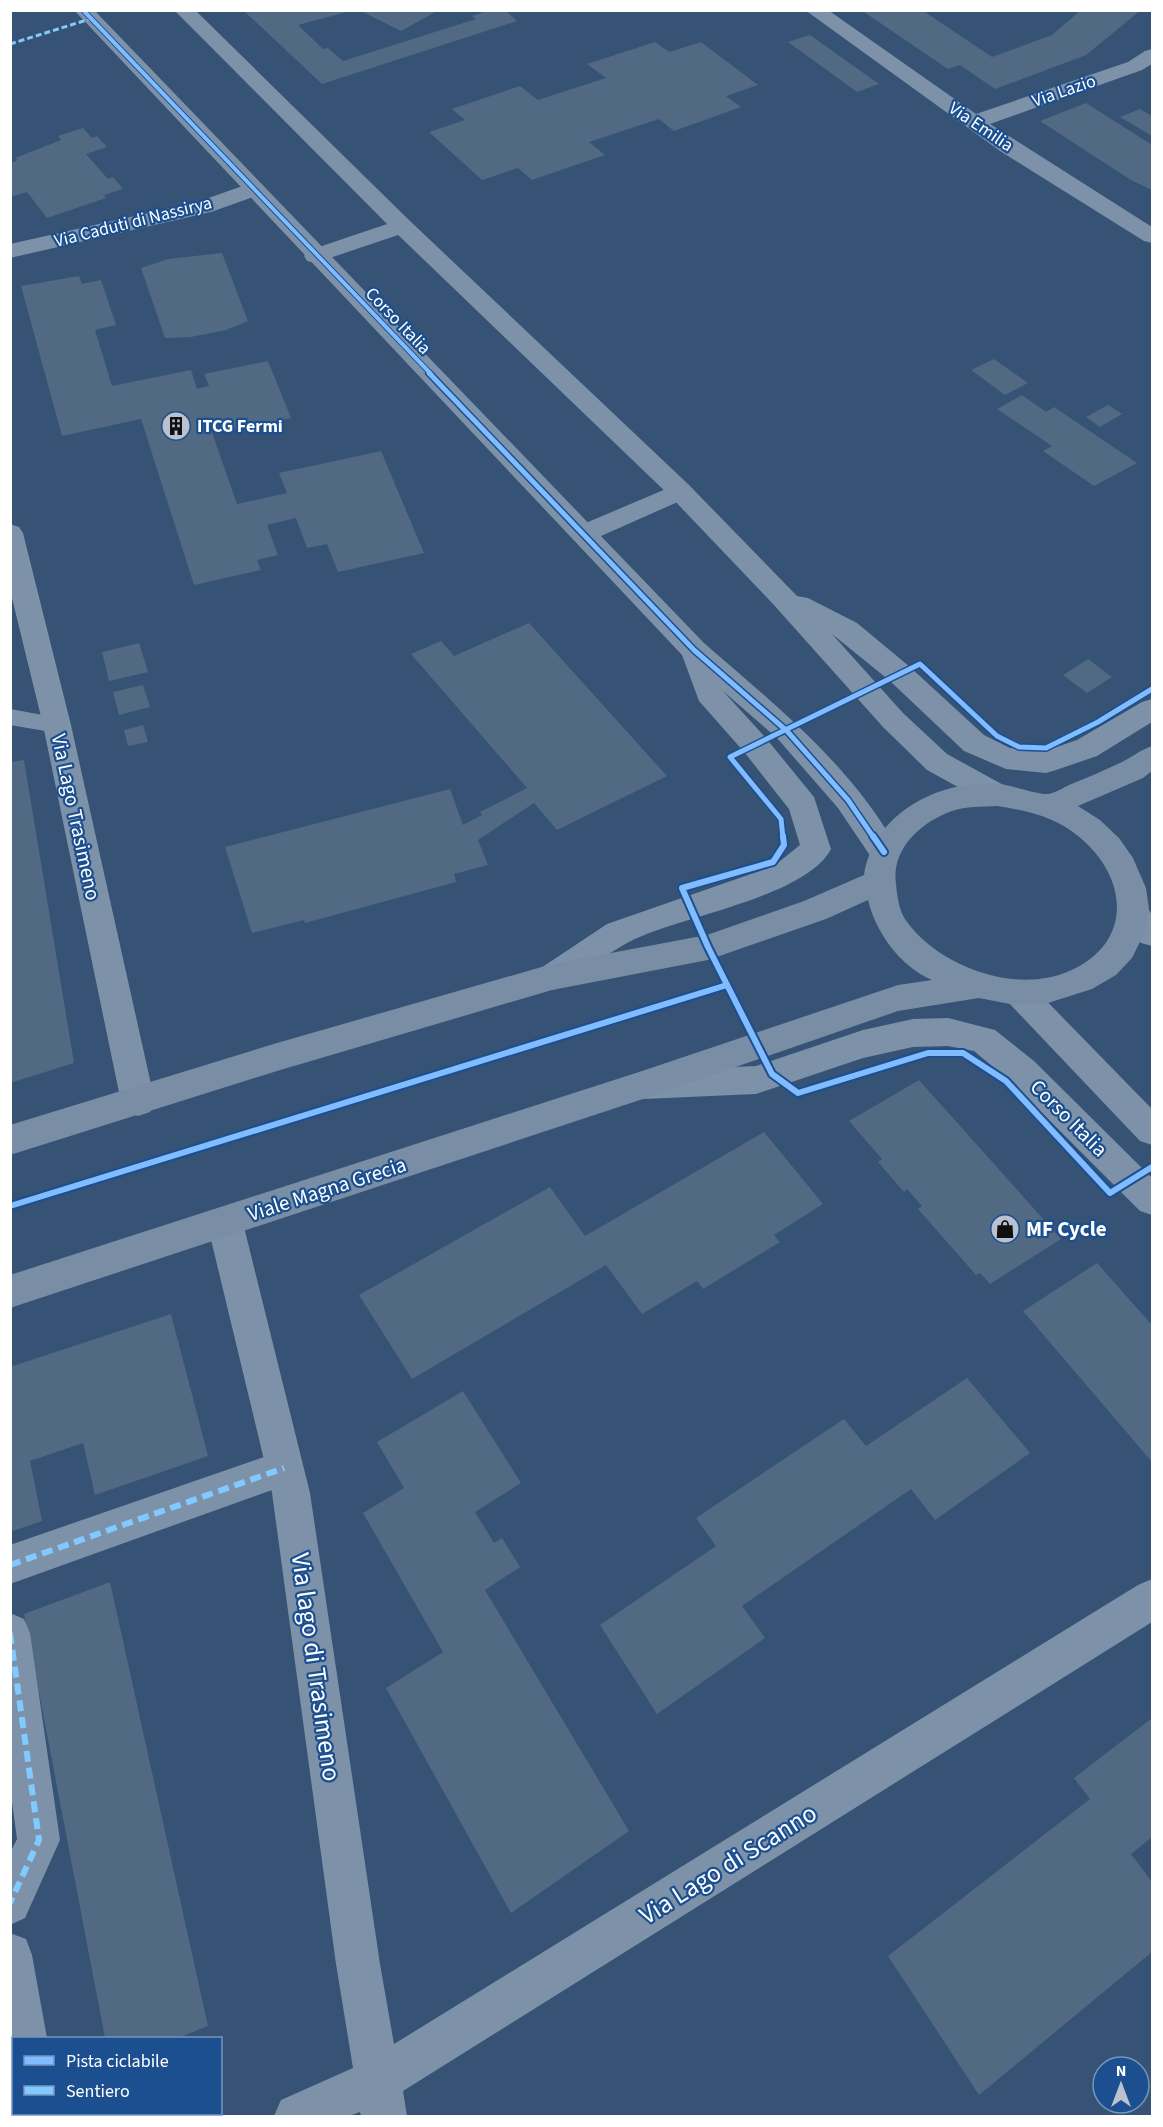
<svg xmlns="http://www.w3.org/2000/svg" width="1163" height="2127" viewBox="0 0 1163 2127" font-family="'Source Sans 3',sans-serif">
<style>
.building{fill:#526984}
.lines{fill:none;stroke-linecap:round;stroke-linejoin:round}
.service{fill:#7d92a8;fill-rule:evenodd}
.pedestrian{fill:#7d92a8;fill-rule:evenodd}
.minor{fill:#7d92a8;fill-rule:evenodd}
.tertiary{fill:#7d92a8;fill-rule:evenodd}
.secondary{fill:#798da4;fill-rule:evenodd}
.quiet-far1{stroke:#80caff;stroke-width:3;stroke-dasharray:6 3;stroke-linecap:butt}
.quiet{stroke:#80caff;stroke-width:6;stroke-dasharray:11 6;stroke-linecap:butt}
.cycleway-far2-casing{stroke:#1b4f8f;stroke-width:6}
.cycleway-far1-casing{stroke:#1b4f8f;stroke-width:8}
.cycleway-casing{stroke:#1b4f8f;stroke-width:10}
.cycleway-far2{stroke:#80bcff;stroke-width:4}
.cycleway-far1{stroke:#80bcff;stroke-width:5}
.cycleway{stroke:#80bcff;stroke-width:6}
.labels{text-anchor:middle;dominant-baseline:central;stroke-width:4.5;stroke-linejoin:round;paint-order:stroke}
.far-street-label{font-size:18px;fill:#fff;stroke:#1b4f8f}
.far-poi-label{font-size:18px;font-weight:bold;fill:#fff;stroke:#1b4f8f;text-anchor:start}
.street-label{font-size:21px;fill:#fff;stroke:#1b4f8f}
.poi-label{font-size:21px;font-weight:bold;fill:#fff;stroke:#1b4f8f;text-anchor:start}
.near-street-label{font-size:26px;fill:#fff;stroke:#1b4f8f}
</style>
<rect width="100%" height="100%" fill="#365274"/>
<path class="building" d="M 243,10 L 354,10 L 298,25 L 323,49 L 328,48 L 343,61 L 476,19 L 472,16 L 490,10 L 505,10 L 517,21 L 322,84 Z
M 359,10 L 439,10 L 401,31 Z
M 861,10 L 922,10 L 992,57 L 1052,35 L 1081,10 L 1141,10 L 1086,55 L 995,89 L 960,65 L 948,69 Z
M 810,35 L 879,84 L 857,92 L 788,42 Z
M 655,42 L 669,52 L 701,42 L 758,85 L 726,96 L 741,107 L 674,131 L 659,119 L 589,142 L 605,155 L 532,180 L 518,168 L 482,180 L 429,132 L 465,120 L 452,109 L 520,86 L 538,100 L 606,78 L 587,64 Z
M 1086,103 L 1152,145 L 1152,190 L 1131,180 L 1040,121 Z
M 1140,109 L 1152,116 L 1152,136 L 1120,117 Z
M 83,128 L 92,138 L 97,136 L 107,147 L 86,154 L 108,179 L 113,177 L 123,189 L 104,195 L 106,198 L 47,218 L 27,192 L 10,197 L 10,163 L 18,160 L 15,158 L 61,140 L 58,136 Z
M 222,253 L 248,321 L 226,330 L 191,337 L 165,338 L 141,268 L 168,259 Z
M 79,276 L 82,284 L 101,280 L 116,325 L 95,330 L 112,386 L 191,370 L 197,389 L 209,386 L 204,374 L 268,361 L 291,418 L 224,432 L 219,418 L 208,421 L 237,504 L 287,493 L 279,473 L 381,451 L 424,553 L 338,572 L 327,544 L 307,548 L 296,518 L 267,525 L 278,555 L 257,560 L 261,570 L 194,585 L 141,419 L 62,436 L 21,286 Z
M 994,359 L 1028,383 L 1005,395 L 971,370 Z
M 1022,395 L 1046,412 L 1054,407 L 1137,463 L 1094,486 L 1043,451 L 1052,446 L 997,409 Z
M 1108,405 L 1122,414 L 1100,427 L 1086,417 Z
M 529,623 L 667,776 L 557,830 L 534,803 L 478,840 L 488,865 L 454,874 L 456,882 L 305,923 L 304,920 L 252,933 L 225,847 L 450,789 L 463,825 L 482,815 L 480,812 L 527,788 L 411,654 L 441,641 L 454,656 Z
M 139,643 L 148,672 L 109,681 L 102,652 Z
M 1088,659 L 1112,677 L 1087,693 L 1063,675 Z
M 143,685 L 150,707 L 119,715 L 113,692 Z
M 143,725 L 148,742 L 128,746 L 124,730 Z
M 24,760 L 74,1063 L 10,1083 L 10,762 Z
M 919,1080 L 1061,1239 L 990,1284 L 980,1273 L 976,1275 L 918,1209 L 922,1206 L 907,1189 L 904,1192 L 878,1162 L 882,1159 L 849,1121 Z
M 764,1132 L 823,1204 L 774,1235 L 780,1242 L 703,1289 L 697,1281 L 642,1314 L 606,1265 L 412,1379 L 359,1295 L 550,1187 L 585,1236 Z
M 1097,1263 L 1152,1325 L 1152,1462 L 1023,1311 Z
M 171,1314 L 208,1456 L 95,1495 L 83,1443 L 30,1461 L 42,1521 L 10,1532 L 10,1367 Z
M 967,1378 L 1030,1453 L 935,1520 L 911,1489 L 742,1606 L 765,1638 L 657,1714 L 600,1625 L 716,1546 L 696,1518 L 844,1419 L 866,1446 Z
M 463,1391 L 521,1483 L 475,1512 L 494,1543 L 502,1538 L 520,1567 L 485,1590 L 629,1831 L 511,1913 L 386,1688 L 443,1652 L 363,1513 L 404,1488 L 377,1442 Z
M 110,1582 L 208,2026 L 178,2038 L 105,2038 L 24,1614 Z
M 1152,1718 L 1152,1837 L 1131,1854 L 1152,1882 L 1152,1952 L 979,2095 L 888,1956 L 1090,1799 L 1074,1778 Z"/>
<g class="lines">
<path class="service" d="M 10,709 L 65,719 L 68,725 L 65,731 L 57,733 L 10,725 Z"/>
<path class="pedestrian" d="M 284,1450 L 297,1455 L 303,1468 L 297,1481 L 10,1584 L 10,1545 Z
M 10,1613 L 24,1619 L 30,1633 L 60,1840 L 25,1918 L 10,1925 L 10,1853 L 17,1839 L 10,1787 Z"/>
<path class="minor" d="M 805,10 L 828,10 L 976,114 L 1128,62 L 1145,51 L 1152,49 L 1152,64 L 1142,70 L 990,124 L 1152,227 L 1152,243 L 1144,241 L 1000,151 Z
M 254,182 L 262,184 L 265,189 L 262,194 L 211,212 L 10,258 L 10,244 L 197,202 Z
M 402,219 L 410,221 L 413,226 L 410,231 L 315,263 L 307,261 L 304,256 L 307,251 Z
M 680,483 L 689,485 L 693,491 L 689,497 L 592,540 L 583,543 L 574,540 L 570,534 L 574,528 Z
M 10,524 L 19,527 L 23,533 L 71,725 L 155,1102 L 150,1112 L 138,1116 L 126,1112 L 121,1102 L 43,725 L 10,590 Z
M 225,1207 L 237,1212 L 243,1223 L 310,1493 L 380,1964 L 394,2044 L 1138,1585 L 1152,1579 L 1152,1622 L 403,2091 L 407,2116 L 361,2116 L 360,2112 L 349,2116 L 274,2116 L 281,2100 L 353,2068 L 336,1964 L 272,1493 L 207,1223 L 213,1212 Z
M 10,1933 L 26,1939 L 32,1955 L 47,2038 L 14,2038 L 14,2056 L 10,2055 Z
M 14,2114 L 60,2114 L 60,2116 L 14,2116 Z"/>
<path class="tertiary" d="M 74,10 L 94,10 L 704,643 C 775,705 854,767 899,852 L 895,860 L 884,864 L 873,860 L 838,808 L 777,738 L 723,691 L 765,737 L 814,797 L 831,849 C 805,898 679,916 629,942 C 606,954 585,972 563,986 L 552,990 L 541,986 L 536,977 L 541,968 L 607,924 L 774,866 L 800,845 L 789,809 L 745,753 L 699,701 L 682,655 Z
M 174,10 L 195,10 L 410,221 L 689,485 L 797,596 L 808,598 L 857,623 L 910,667 L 984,735 L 1010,748 L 1045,751 L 1077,740 L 1142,702 L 1152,699 L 1152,722 L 1097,756 L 1056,770 L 1046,773 L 1006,769 L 964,751 L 890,681 L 832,634 L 903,713 L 947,754 L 1007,787 L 1012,795 L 1007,803 L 997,806 L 987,803 L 927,770 L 883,727 L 773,604 L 671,497 L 394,231 Z
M 1135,901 C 1159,909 1152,925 1152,946 L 1141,943 L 1119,913 L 1124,904 Z
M 1019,980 L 1030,984 L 1152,1109 L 1152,1145 L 1140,1141 L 1008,1002 L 1003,993 L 1008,984 Z
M 948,1018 L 995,1030 L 1034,1061 L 1152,1178 L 1152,1215 L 1140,1211 L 1010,1081 L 974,1051 L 948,1046 L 913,1047 L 863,1058 L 756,1094 L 644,1099 L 632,1095 L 627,1085 L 632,1075 L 644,1071 L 756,1066 L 863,1030 L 913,1019 Z"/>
<path class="secondary" d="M 1152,746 L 1152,771 L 1143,778 L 1078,806 L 1100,820 L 1119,838 L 1133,858 L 1146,888 L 1149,909 L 1146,930 L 1132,958 L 1116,975 L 1092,989 L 1048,1003 L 1015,1005 L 979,998 L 898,1011 L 643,1099 L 10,1308 L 10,1275 L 642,1071 L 898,985 L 932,980 C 900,966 876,933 868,900 L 826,919 L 708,960 L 552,990 L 277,1071 L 10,1155 L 10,1125 L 277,1043 L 552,964 L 707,935 L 804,901 L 864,875 C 874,813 939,779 999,784 C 1012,785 1039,795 1048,794 C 1055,793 1063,788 1069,785 C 1086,778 1103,771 1120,763 C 1131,758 1140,750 1152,746 ZM 997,806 C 1023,810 1048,815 1070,830 C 1127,869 1139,942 1067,972 C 1014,994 937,966 905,919 C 899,910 897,895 896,884 C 891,849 921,822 952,811 C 966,806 982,807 997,806 Z"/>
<path class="quiet-far1" d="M 10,44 L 90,19"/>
<path class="quiet" d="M 10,1565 L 284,1468
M 10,1633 L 39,1840 L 10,1903"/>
<g class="cycleway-far2-casing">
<path id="cycleway-far2" d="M 83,10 L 431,374"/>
</g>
<g class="cycleway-far1-casing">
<path id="cycleway-far1" d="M 429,373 L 694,650 L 787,731 L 848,800 L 874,838
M 783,838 L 781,819 L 730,757 L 920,664 L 997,736 L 1019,747 L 1046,748 L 1098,722 L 1152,689"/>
</g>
<g class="cycleway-casing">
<path id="cycleway" d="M 783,836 L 784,845 L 773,862 L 682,888 L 708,947 L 772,1074 L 798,1093 L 928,1053 L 963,1053 L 1006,1081 L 1110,1193 L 1152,1167
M 873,836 L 884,852
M 10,1206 L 727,985"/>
</g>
<use href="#cycleway-far2" class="cycleway-far2"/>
<use href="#cycleway-far1" class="cycleway-far1"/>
<use href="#cycleway" class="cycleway"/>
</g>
<defs>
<g id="building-disc" transform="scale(1.5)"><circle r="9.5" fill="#b9c2ce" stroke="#1b4f8f"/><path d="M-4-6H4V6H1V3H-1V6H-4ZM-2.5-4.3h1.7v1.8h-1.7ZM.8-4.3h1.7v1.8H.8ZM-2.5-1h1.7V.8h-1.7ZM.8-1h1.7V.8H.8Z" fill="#111"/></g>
<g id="shop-disc" transform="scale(1.5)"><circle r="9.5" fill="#b9c2ce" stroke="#1b4f8f"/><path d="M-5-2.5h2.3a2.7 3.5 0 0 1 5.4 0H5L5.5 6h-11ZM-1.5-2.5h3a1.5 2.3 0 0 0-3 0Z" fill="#111"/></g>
</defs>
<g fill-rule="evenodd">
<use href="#building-disc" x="176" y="426"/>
<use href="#shop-disc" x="1005" y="1229"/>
</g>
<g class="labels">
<g class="far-street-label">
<text transform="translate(1064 91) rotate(-19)">Via Lazio</text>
<text transform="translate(981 127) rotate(34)">Via Emilia</text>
<text transform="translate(133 222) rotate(-14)">Via Caduti di Nassirya</text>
<text transform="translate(398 321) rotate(46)">Corso Italia</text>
</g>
<g class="far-poi-label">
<text x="197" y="426">ITCG Fermi</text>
</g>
<g class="street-label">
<text transform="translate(76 817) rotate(78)">Via Lago Trasimeno</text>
<text transform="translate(1069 1118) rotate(45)">Corso Italia</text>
<text transform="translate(327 1189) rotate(-18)">Viale Magna Grecia</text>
</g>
<g class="poi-label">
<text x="1026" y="1229">MF Cycle</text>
</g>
<g class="near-street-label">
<text transform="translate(316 1667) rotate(82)">Via lago di Trasimeno</text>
<text transform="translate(728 1864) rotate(-32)">Via Lago di Scanno</text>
</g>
</g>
<rect width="1163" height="2127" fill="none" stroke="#ffffff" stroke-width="24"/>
<rect x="12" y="2037" width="210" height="78" fill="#1b4f8f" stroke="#7695bc" stroke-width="1.5"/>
<rect x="24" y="2056" width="30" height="9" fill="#80bcff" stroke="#7695bc" stroke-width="1.5"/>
<text x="66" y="2067" font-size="18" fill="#ffffff">Pista ciclabile</text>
<rect x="24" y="2086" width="30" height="9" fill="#80caff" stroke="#7695bc" stroke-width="1.5"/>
<text x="66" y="2097" font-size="18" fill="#ffffff">Sentiero</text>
<g transform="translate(1121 2085)"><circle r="28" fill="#1b4f8f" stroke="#7695bc" stroke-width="1.5"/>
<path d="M0-4.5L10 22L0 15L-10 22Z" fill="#b9c2ce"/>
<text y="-9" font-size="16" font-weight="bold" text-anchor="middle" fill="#ffffff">N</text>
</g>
</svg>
